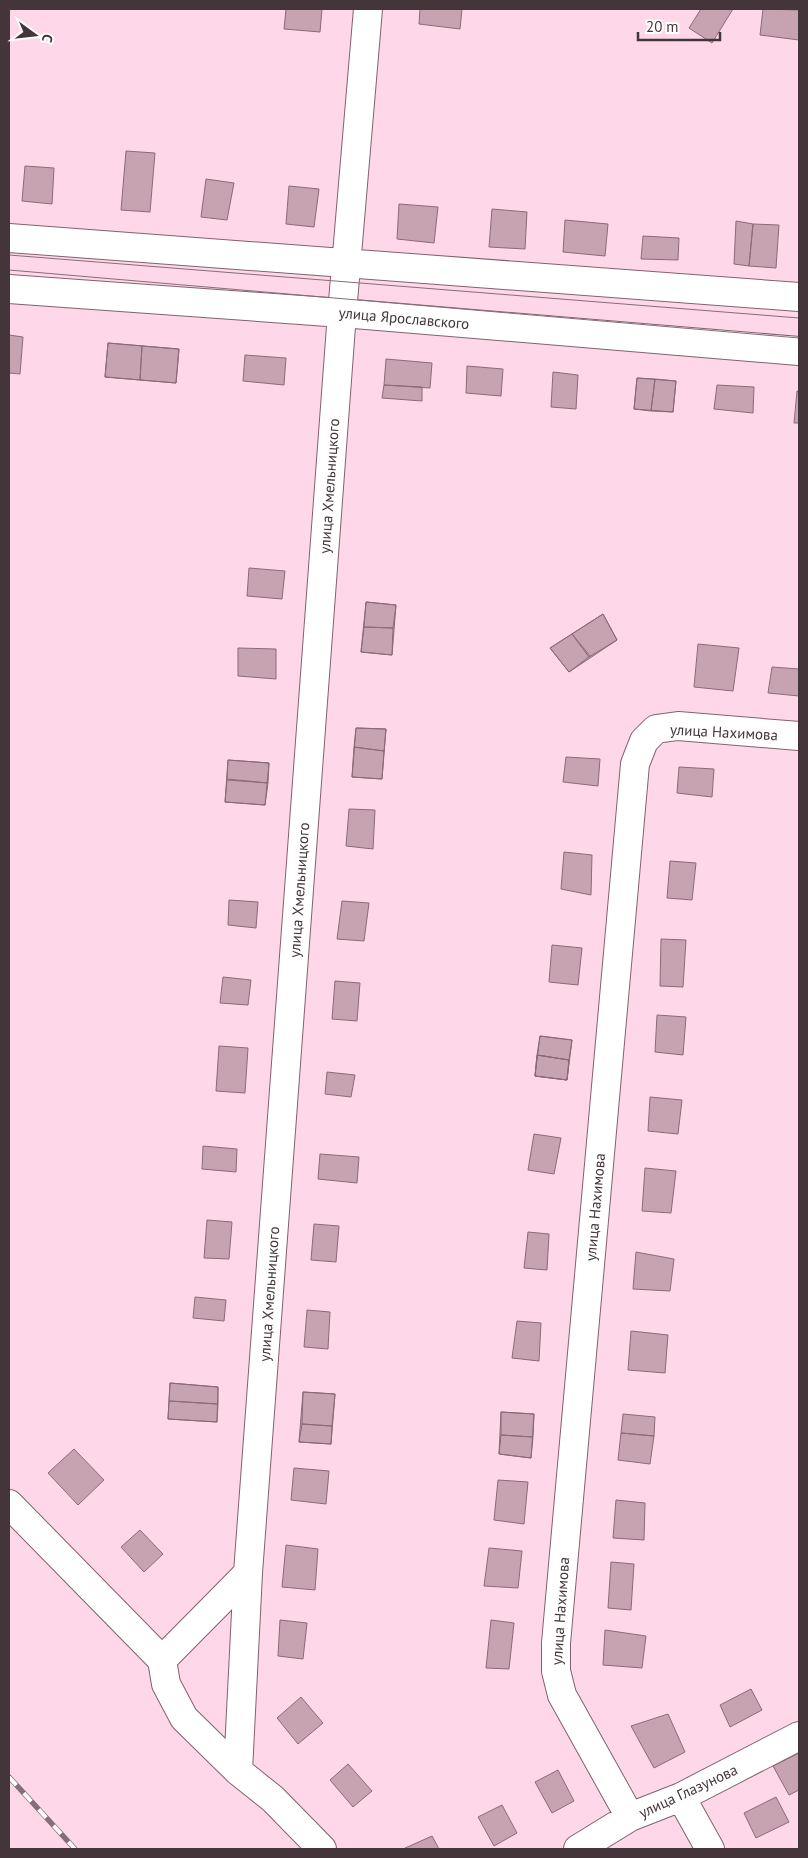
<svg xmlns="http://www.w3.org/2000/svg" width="808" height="1858" viewBox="0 0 808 1858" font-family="'PT Sans',sans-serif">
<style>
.building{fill:#c7a3b2;stroke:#8b6a78}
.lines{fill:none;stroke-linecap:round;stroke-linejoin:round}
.minor-casing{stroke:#82616f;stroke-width:30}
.tertiary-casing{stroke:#82616f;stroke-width:30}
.minor{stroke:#fff;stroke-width:28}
.tertiary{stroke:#fff;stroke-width:28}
.tram{stroke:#856e77;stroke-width:1}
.rail-casing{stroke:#856e77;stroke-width:5.5}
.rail{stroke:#fff;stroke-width:4;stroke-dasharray:11;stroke-linecap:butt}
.labels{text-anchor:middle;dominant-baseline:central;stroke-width:4;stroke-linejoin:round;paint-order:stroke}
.street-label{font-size:15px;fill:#44353b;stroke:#fff}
</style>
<rect width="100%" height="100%" fill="#fed8e8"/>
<path class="building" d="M 286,9 L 322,9 L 320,32 L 284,29 Z
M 420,9 L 462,9 L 460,29 L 419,24 Z
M 701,9 L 733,9 L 712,43 L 689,28 Z
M 763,9 L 799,10 L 799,40 L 760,35 Z
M 126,151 L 155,153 L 150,212 L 121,210 Z
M 25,166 L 54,168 L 52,204 L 22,201 Z
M 206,179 L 234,183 L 227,220 L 201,217 Z
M 289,186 L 319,189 L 314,227 L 286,224 Z
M 399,204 L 438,207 L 434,243 L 397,239 Z
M 492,209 L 527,212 L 525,249 L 489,247 Z
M 565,220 L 608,224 L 605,256 L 563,252 Z
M 736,221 L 753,224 L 749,266 L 734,264 Z
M 753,224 L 779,225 L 776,268 L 749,266 Z
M 643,236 L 679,238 L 678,260 L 641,259 Z
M 9,335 L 23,337 L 20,374 L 9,373 Z
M 108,343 L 179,349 L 176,383 L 105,377 Z
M 108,343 L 142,346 L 140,380 L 105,377 Z
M 142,346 L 179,349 L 176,383 L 140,380 Z
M 245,355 L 286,358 L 284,385 L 243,381 Z
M 386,359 L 432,363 L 430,388 L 384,385 Z
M 467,366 L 503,369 L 501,396 L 466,393 Z
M 553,372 L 578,375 L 576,409 L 551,407 Z
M 637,378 L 676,381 L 673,412 L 634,409 Z
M 637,378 L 655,379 L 651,411 L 634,409 Z
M 655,379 L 676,381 L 673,412 L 651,411 Z
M 384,385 L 422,387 L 422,401 L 382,398 Z
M 717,385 L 754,387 L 753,413 L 714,409 Z
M 797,391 L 799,391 L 799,423 L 794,423 Z
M 249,568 L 285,571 L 282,599 L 247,596 Z
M 366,602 L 396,605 L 392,655 L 361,652 Z
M 366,602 L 396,605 L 393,628 L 364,627 Z
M 603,614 L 617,640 L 589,657 L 572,634 Z
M 603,614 L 617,640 L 569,672 L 550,648 Z
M 364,627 L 393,628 L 392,655 L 361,652 Z
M 572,634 L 590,656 L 569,672 L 550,648 Z
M 698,644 L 739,648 L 733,691 L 694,687 Z
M 238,648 L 276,649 L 276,679 L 238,676 Z
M 772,667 L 799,669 L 799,696 L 768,693 Z
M 356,728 L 386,729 L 382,779 L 352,777 Z
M 356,728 L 386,729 L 384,751 L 354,747 Z
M 354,747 L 384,751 L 382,779 L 352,777 Z
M 566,757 L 600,759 L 598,786 L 563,782 Z
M 228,760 L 269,763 L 265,805 L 225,802 Z
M 228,760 L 269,763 L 268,783 L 227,779 Z
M 679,767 L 714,769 L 712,797 L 677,793 Z
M 227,780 L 268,783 L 265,805 L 225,802 Z
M 349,809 L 375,810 L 373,849 L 346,846 Z
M 564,852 L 592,855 L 591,895 L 561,889 Z
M 670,861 L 696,863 L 692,900 L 667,898 Z
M 229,900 L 258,902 L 256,928 L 228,925 Z
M 342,901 L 369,903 L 364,941 L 337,939 Z
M 661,939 L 686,940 L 683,987 L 660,986 Z
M 552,945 L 582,948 L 578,985 L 549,982 Z
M 223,977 L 251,980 L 248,1005 L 220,1003 Z
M 335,981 L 360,983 L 357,1021 L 332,1019 Z
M 657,1015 L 686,1017 L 683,1055 L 655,1052 Z
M 540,1036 L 572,1040 L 567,1080 L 535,1076 Z
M 540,1036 L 572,1040 L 569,1060 L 537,1055 Z
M 219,1046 L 248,1048 L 245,1093 L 216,1091 Z
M 537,1055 L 569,1060 L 567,1080 L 535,1076 Z
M 537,1055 L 569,1060 L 567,1080 L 535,1076 Z
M 327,1072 L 355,1075 L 351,1097 L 325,1094 Z
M 650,1097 L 682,1100 L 678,1134 L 648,1131 Z
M 534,1134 L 561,1138 L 554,1174 L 528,1170 Z
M 203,1146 L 237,1149 L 236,1172 L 202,1169 Z
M 320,1154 L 359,1157 L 357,1183 L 318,1179 Z
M 645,1168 L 676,1171 L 671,1213 L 642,1211 Z
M 207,1220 L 232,1222 L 229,1259 L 204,1258 Z
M 314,1224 L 339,1226 L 336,1262 L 311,1260 Z
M 528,1232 L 549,1234 L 547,1270 L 524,1268 Z
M 636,1252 L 674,1259 L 670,1291 L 633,1289 Z
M 195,1297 L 226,1300 L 224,1321 L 193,1318 Z
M 307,1310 L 330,1312 L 328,1349 L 304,1347 Z
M 517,1321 L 541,1323 L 539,1361 L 512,1358 Z
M 631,1331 L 668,1335 L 665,1373 L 628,1370 Z
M 170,1383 L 218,1387 L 217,1422 L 168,1419 Z
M 170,1383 L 218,1387 L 218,1404 L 169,1401 Z
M 303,1392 L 335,1394 L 331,1444 L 299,1442 Z
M 303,1392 L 335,1394 L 332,1426 L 302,1424 Z
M 169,1401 L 218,1404 L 217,1422 L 168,1419 Z
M 501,1412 L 534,1414 L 533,1437 L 501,1435 Z
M 501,1412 L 534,1414 L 531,1458 L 499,1454 Z
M 623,1414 L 655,1417 L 654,1436 L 621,1433 Z
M 302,1424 L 332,1426 L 331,1444 L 299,1442 Z
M 621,1433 L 654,1436 L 650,1464 L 618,1460 Z
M 501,1435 L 533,1437 L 531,1458 L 499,1454 Z
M 74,1449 L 104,1480 L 78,1505 L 48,1473 Z
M 294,1468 L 329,1471 L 326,1504 L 291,1500 Z
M 498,1480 L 528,1482 L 524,1524 L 494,1520 Z
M 616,1500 L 645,1503 L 644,1540 L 613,1538 Z
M 140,1530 L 163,1554 L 144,1572 L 121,1547 Z
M 286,1545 L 318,1549 L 315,1590 L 282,1587 Z
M 489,1548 L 522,1551 L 518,1588 L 484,1586 Z
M 611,1562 L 634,1564 L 631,1610 L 608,1608 Z
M 280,1620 L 307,1623 L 303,1659 L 278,1656 Z
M 491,1620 L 514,1623 L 509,1669 L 486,1668 Z
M 605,1630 L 646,1636 L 642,1668 L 603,1665 Z
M 751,1689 L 762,1710 L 730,1727 L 720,1705 Z
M 301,1697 L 323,1723 L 298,1744 L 277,1718 Z
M 668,1714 L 685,1752 L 654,1768 L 631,1726 Z
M 799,1753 L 799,1790 L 789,1795 L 773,1766 Z
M 348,1764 L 372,1791 L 353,1807 L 330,1780 Z
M 558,1770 L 574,1801 L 552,1813 L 535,1782 Z
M 776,1797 L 789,1822 L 756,1838 L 744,1813 Z
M 502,1805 L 517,1833 L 494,1846 L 478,1817 Z
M 432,1836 L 439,1849 L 403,1849 Z"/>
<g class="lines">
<g class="minor-casing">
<path id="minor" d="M 9,238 L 799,297
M 9,1504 L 162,1660 L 166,1684 L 184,1718 L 238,1771 L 273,1799 L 322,1849
M 162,1660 L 248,1573
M 238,1771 L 248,1573 L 342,313 L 368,9
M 681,1797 L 710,1849
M 630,1817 L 562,1695 L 556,1671 L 556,1643 L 635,764 L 644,741 L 656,729 L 678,726 L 799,736
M 578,1849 L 630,1817 L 681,1797 L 799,1736"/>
</g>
<g class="tertiary-casing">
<path id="tertiary" d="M 9,289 L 342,313 L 799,351"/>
</g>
<use href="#minor" class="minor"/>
<use href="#tertiary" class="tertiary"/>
<path class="tram" d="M 9,255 L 799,318
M 9,270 L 799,338"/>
<g class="rail-casing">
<path id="rail" d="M 9,1777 L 75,1849"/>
</g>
<use href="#rail" class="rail"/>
</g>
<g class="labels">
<g class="street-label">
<text transform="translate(404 318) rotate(5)">улица Ярославского</text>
<text transform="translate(329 486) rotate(-86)">улица Хмельницкого</text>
<text transform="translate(724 732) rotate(3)">улица Нахимова</text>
<text transform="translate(299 890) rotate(-86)">улица Хмельницкого</text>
<text transform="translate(595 1207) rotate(-85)">улица Нахимова</text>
<text transform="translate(269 1294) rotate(-86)">улица Хмельницкого</text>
<text transform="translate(560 1611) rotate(-86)">улица Нахимова</text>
<text transform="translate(688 1791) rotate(-25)">улица Глазунова</text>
</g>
</g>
<rect width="808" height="1858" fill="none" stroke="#44353b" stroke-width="20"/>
<g transform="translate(35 35) rotate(105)" stroke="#ffffff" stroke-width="4" paint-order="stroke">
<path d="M0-4L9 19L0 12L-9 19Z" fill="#44353b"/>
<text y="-8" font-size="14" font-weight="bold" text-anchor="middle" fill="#44353b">С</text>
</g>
<path d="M638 32v8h82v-8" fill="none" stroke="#44353b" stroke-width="2.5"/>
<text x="646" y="32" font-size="15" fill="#44353b" stroke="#ffffff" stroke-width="4" paint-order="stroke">20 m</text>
</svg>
